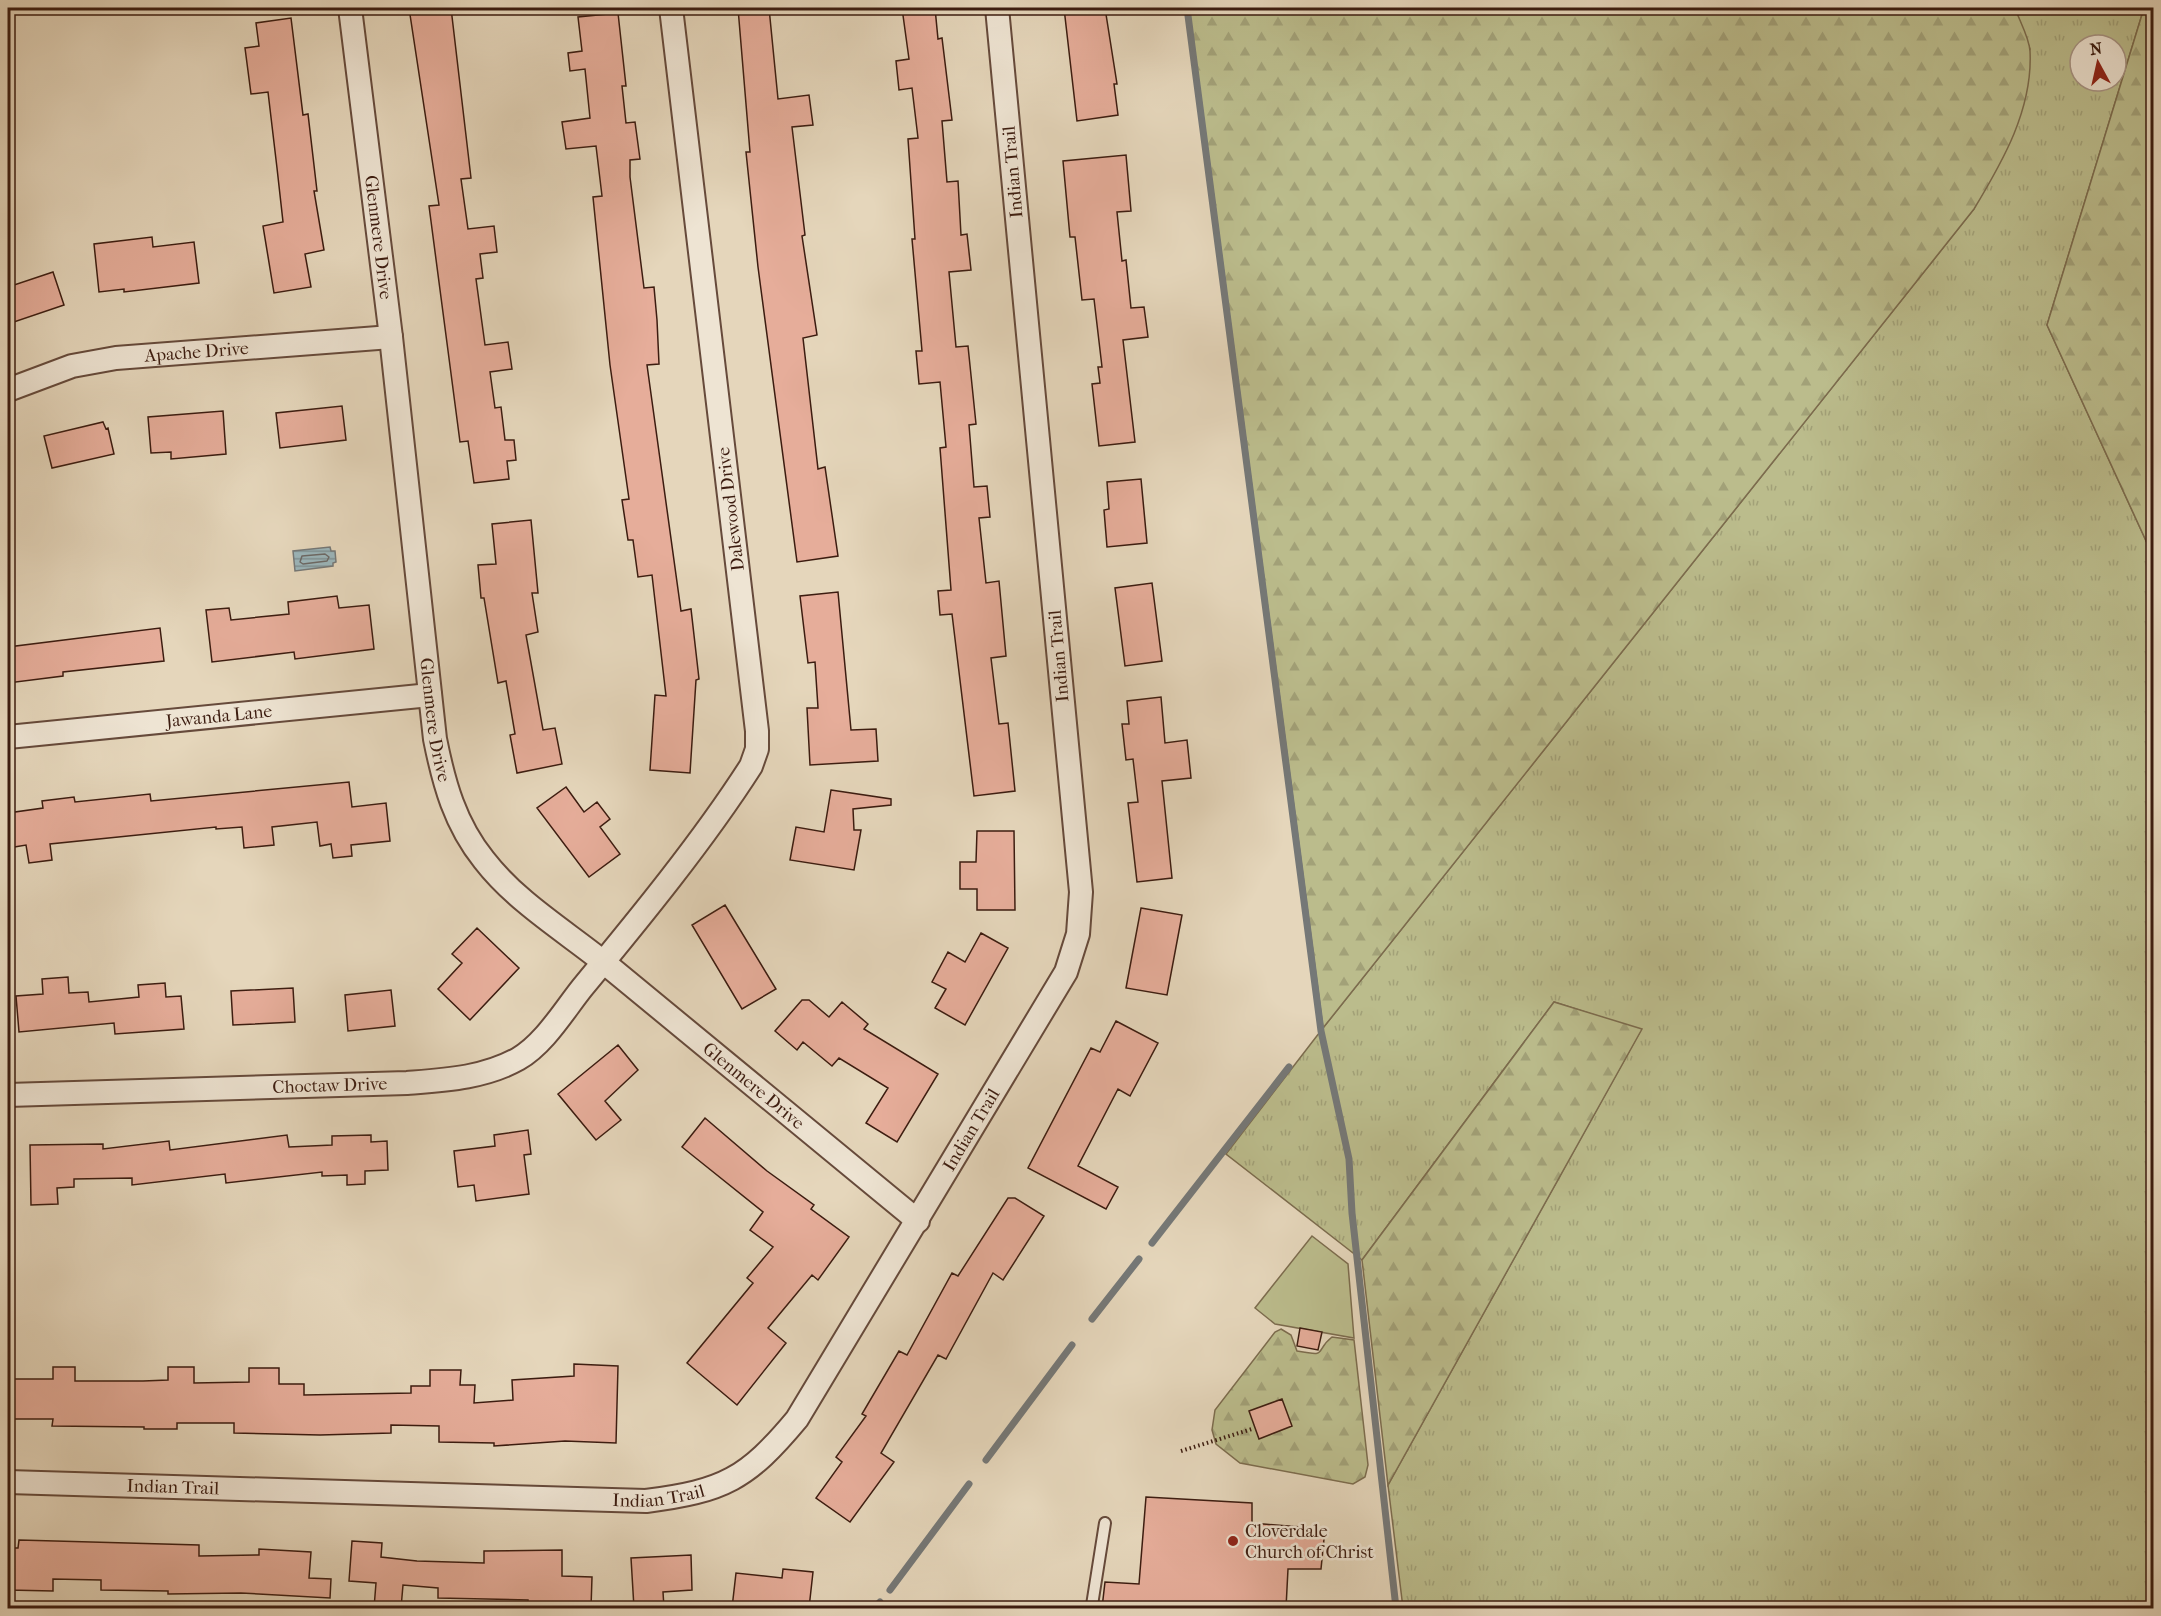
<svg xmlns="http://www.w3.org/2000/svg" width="2161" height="1616" viewBox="0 0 2161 1616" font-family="'IM FELL French Canon',serif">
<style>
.grass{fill:url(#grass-tufts);stroke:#7c6c4e;stroke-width:1.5;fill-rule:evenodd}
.forest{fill:url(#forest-firs);stroke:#7c6c4e;stroke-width:1.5}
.park{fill:#bbbc8c;stroke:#7c6c4e;stroke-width:1.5}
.water{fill:url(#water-rules);stroke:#757877;stroke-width:1.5}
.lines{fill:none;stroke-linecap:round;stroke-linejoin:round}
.shore{stroke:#6c6966;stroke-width:1.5}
.stream{stroke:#757877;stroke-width:7}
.building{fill:#e6ad9a;stroke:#3c1c10;stroke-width:1.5}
.lane-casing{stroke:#664a3b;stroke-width:14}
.street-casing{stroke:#664a3b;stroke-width:26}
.path{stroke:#3c1c10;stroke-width:4;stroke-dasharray:1.5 3;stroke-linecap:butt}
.lane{stroke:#eee4d3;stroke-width:10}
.street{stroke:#eee4d3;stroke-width:22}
.poi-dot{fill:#8f2418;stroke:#eee4d3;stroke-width:2}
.labels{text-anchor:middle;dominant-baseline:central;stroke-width:5;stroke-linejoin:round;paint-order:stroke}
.street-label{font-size:18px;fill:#3c1c10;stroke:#eee4d3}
.poi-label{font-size:18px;fill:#3c1c10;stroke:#eee4d3;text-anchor:start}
</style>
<defs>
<pattern id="grass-tufts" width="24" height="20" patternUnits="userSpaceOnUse" patternTransform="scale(1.5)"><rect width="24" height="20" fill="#bbbc8c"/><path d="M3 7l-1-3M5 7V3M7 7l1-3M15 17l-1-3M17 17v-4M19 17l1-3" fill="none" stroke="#a2a178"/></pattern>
<pattern id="forest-firs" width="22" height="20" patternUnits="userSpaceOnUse" patternTransform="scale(1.5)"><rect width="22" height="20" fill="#bbbc8c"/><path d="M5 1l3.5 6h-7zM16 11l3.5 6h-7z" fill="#a2a178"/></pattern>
<pattern id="water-rules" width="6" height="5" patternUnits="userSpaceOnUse" patternTransform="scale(1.5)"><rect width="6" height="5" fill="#9bb6bb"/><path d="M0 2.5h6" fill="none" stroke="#809397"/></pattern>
</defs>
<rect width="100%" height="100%" fill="#e5d6bb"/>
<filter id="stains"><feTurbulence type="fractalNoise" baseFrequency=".00333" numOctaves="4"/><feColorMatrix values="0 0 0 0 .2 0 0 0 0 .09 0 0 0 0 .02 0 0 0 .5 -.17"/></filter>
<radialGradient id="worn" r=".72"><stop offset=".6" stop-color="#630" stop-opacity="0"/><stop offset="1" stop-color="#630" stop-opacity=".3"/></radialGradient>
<path class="grass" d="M 2015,8 L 2144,8 L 2047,325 L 2153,556 L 2153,1608 L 1403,1608 L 1388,1485 L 1641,1030 L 1554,1002 L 1362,1260 L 1226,1154 L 1323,1028 L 1974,209 L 2030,49 ZM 2080,45 L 2116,45 L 2116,81 L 2080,81 Z"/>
<path class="forest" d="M 1189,8 L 2015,8 C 2019,20 2029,37 2030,51 C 2033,109 2003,161 1974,209 L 1323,1028 Z
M 2144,8 L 2154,8 L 2153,556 L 2047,325 Z
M 1554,1002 L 1642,1029 L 1388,1485 L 1362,1260 Z
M 1281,1329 L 1291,1335 L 1297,1351 C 1330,1357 1313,1352 1332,1337 L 1354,1340 L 1368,1465 L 1365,1477 L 1353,1484 L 1240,1463 L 1216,1444 L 1212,1430 L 1215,1410 L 1275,1332 Z"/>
<path class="park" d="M 1312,1236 L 1348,1264 L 1354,1338 L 1275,1324 L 1255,1308 Z"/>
<path class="water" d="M 330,547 L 331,551 L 335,551 L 336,562 L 333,563 L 333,566 L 295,571 L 293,551 Z"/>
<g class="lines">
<path class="shore" d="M 325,554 L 329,557 L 327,561 L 303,564 L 300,562 L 302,556 Z"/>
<path class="stream" d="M 1187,8 L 1321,1031 L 1349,1159 L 1352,1213 L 1396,1608
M 1152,1243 L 1289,1067
M 1092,1319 L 1139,1259
M 986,1460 L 1072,1345
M 890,1590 L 969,1484
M 874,1608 L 880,1602"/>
</g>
<path class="building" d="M 409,8 L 451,8 L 471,178 L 461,179 L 468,229 L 494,226 L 497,252 L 480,254 L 483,278 L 476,279 L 485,345 L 508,342 L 512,369 L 490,372 L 495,408 L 501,407 L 505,440 L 514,440 L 516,460 L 507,461 L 509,479 L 474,483 L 468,441 L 460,442 L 429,206 L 439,205 Z
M 738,8 L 769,8 L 778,99 L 809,95 L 813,125 L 792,127 L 805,235 L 802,236 L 817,335 L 803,338 L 818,469 L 825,467 L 838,556 L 797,562 L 758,267 L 746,152 L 750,152 Z
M 902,8 L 935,8 L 938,39 L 942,38 L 952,120 L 942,121 L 947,182 L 958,181 L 961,235 L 967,234 L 971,270 L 949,272 L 956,347 L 968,346 L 976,424 L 969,425 L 974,487 L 987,486 L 990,517 L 979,518 L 986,583 L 999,581 L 1006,656 L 991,658 L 999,724 L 1008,723 L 1015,791 L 974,796 L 952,614 L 940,615 L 938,591 L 951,590 L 940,448 L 946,447 L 940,382 L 919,384 L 916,351 L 922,351 L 912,239 L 915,239 L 908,139 L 918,138 L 912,88 L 899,90 L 896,61 L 909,59 Z
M 1064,8 L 1105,8 L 1117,84 L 1114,84 L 1118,115 L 1077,121 Z
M 618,13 L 626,86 L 622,86 L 626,123 L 635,122 L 640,159 L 630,160 L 630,177 L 644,288 L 654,287 L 657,320 L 659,364 L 647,365 L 681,611 L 691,609 L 699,679 L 696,680 L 690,773 L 650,770 L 655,695 L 666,696 L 652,575 L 638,577 L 633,540 L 628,540 L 622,500 L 629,499 L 610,365 L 593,197 L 602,196 L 596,146 L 566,149 L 562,122 L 590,118 L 585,69 L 570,71 L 568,53 L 582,51 L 578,17 Z
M 291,18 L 303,115 L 308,114 L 317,191 L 314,191 L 324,250 L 305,254 L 311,287 L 274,293 L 263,226 L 283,222 L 277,168 L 268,92 L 251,94 L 245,48 L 259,46 L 256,23 Z
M 1126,155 L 1131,211 L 1117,212 L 1122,261 L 1126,260 L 1131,308 L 1144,307 L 1148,337 L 1123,340 L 1135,442 L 1099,446 L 1092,384 L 1100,383 L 1098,367 L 1102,367 L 1094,299 L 1082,300 L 1075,237 L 1070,237 L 1063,161 Z
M 152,237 L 153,247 L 194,242 L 199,283 L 124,292 L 124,289 L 99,292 L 94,244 Z
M 53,272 L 64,305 L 8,324 L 8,287 Z
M 342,406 L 346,440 L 280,448 L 276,413 Z
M 223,411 L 226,454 L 171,459 L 171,452 L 151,453 L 148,417 Z
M 103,422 L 106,429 L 108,428 L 114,454 L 52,468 L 44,436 Z
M 1141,479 L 1147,543 L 1107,547 L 1104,510 L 1109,509 L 1107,482 Z
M 531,520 L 538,593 L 532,593 L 538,632 L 526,635 L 543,730 L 555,728 L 562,764 L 517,773 L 510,735 L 515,734 L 506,681 L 498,683 L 484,598 L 481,598 L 478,565 L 496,564 L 492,524 Z
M 1152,583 L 1162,661 L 1125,666 L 1115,588 Z
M 838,592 L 851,730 L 876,729 L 878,761 L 810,765 L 807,708 L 818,708 L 815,662 L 808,663 L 800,596 Z
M 337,596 L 339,608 L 369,605 L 374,649 L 295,659 L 294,652 L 212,662 L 206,610 L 229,608 L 231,620 L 289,614 L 288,602 Z
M 160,628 L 164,661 L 63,672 L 63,676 L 8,683 L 8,647 Z
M 1161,697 L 1165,743 L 1187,740 L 1191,778 L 1162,781 L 1172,878 L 1137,882 L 1128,803 L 1138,802 L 1133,759 L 1126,760 L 1122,724 L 1129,724 L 1127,701 Z
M 349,782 L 352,807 L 386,803 L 390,841 L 351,845 L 352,856 L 333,858 L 331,844 L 320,846 L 317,822 L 272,827 L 274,845 L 244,848 L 242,827 L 216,829 L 216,827 L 50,844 L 52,860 L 29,863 L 26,845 L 8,848 L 8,813 L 43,808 L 42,801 L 74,797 L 75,802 L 150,794 L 151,801 Z
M 566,787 L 584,812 L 597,802 L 610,819 L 600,827 L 620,854 L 589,877 L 537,808 Z
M 831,790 L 891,799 L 891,805 L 853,809 L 854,830 L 861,830 L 854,870 L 790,860 L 796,827 L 824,832 Z
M 977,831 L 1014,831 L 1015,910 L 977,910 L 977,889 L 960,889 L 960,862 L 976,862 Z
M 725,905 L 776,989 L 742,1009 L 692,925 Z
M 1141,908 L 1182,915 L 1167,995 L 1126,988 Z
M 477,928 L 519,968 L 470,1020 L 438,989 L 462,963 L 452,954 Z
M 981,933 L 1008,948 L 965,1025 L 935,1008 L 946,989 L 932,982 L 948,952 L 965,962 Z
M 68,977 L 69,993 L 88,992 L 89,1002 L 139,997 L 138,985 L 165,983 L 166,997 L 181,996 L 184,1029 L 115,1034 L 114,1023 L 19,1032 L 16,996 L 43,994 L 42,979 Z
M 293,988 L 295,1022 L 233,1025 L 231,991 Z
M 391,990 L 395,1026 L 348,1031 L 345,995 Z
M 802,1000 L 809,1000 L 829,1017 L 842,1002 L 868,1024 L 864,1029 L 938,1074 L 897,1142 L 866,1123 L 888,1088 L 839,1058 L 832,1066 L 803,1042 L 797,1050 L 775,1031 Z
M 1116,1021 L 1158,1043 L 1130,1096 L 1118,1089 L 1078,1166 L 1118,1187 L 1106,1209 L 1028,1168 L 1091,1048 L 1100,1052 Z
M 618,1045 L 638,1070 L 605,1101 L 621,1120 L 596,1140 L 558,1094 Z
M 705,1118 L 767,1171 L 814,1205 L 811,1209 L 849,1237 L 818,1280 L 812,1275 L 768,1328 L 786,1343 L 737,1405 L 687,1363 L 753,1283 L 747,1278 L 773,1247 L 750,1230 L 763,1212 L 682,1147 Z
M 528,1130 L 531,1154 L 524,1155 L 529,1194 L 476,1201 L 474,1185 L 458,1187 L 454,1151 L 495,1146 L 494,1135 Z
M 287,1135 L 289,1147 L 332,1145 L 332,1136 L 371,1135 L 371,1142 L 387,1141 L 388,1170 L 365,1171 L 365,1184 L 347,1185 L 347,1175 L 322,1176 L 322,1172 L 226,1183 L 225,1174 L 132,1185 L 132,1178 L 74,1179 L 74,1187 L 57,1188 L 58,1204 L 31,1205 L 30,1145 L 103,1144 L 103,1149 L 169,1141 L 170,1150 Z
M 1008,1198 L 1015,1198 L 1044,1216 L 1003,1280 L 993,1273 L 946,1359 L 938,1355 L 881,1453 L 894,1462 L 850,1522 L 816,1498 L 842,1462 L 836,1457 L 866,1416 L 862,1414 L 899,1351 L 907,1355 L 952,1273 L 958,1276 Z
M 1300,1328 L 1322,1332 L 1318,1350 L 1297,1346 Z
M 574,1364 L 618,1366 L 616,1443 L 565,1441 L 494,1446 L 494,1443 L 439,1442 L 439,1426 L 391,1425 L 391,1433 L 320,1435 L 234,1433 L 234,1423 L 177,1423 L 177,1429 L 144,1429 L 144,1427 L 52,1426 L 53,1419 L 8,1419 L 8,1379 L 53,1379 L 53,1367 L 75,1367 L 75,1381 L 143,1381 L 168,1380 L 168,1367 L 194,1367 L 194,1383 L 249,1382 L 249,1368 L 279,1368 L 279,1384 L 304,1384 L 304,1395 L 411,1393 L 411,1386 L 430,1386 L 430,1370 L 461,1370 L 460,1385 L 475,1385 L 474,1403 L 513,1400 L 512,1380 L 574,1376 Z
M 1282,1399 L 1292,1426 L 1259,1439 L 1249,1411 Z
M 1146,1497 L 1252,1503 L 1252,1523 L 1325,1529 L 1321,1569 L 1288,1569 L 1286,1608 L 1102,1608 L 1105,1582 L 1139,1584 Z
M 19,1540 L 199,1545 L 199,1556 L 259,1555 L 259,1549 L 311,1552 L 309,1578 L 331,1579 L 330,1598 L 241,1593 L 168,1594 L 168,1591 L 101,1590 L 101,1580 L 53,1579 L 53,1591 L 8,1590 L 8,1548 L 18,1548 Z
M 352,1541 L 382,1543 L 381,1557 L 417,1561 L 484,1563 L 484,1551 L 562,1550 L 562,1576 L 592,1577 L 591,1608 L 528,1608 L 528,1600 L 438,1598 L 438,1588 L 403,1585 L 401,1608 L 374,1608 L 376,1583 L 349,1581 Z
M 691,1555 L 692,1590 L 663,1592 L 664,1608 L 634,1608 L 631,1558 Z
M 783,1569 L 813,1572 L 809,1608 L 732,1608 L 736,1573 L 782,1578 Z"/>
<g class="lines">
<g class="lane-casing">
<path id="lane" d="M 1092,1605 L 1105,1523"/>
</g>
<g class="street-casing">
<g id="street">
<path id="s1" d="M 350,8 L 391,337 L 435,739 C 444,784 455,824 484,860 C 518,904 570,934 612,969 C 714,1053 816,1137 918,1221"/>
<path id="s2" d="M 8,390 L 72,366 L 116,358 L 391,337"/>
<path id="s3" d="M 8,737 L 430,695"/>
<path id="s4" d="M 8,1095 L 407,1083 C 445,1080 484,1078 518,1059 C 544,1044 563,1012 582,988 C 639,919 703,841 751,766 L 757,749 L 757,731 L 671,8"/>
<path id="s5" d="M 8,1482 L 646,1501 C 724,1491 747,1479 797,1419 L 1066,972 L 1078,934 L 1081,892 L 997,8"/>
</g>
</g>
<path class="path" d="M 1181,1451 L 1252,1429"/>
<use href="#lane" class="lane"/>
<use href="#street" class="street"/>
</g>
<circle class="poi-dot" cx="1233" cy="1541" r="6"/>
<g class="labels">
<g class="street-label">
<text transform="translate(1013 172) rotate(-95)">Indian Trail</text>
<text stroke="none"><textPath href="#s1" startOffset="231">Glenmere Drive</textPath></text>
<text stroke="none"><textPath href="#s2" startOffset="194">Apache Drive</textPath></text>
<text transform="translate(731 509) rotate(-97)">Dalewood Drive</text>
<text transform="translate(1059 656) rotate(-95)">Indian Trail</text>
<text stroke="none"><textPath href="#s3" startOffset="212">Jawanda Lane</textPath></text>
<text stroke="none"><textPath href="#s1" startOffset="717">Glenmere Drive</textPath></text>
<text stroke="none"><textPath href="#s4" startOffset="322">Choctaw Drive</textPath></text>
<text stroke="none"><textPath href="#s1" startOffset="1220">Glenmere Drive</textPath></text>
<text stroke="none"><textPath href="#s5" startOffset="1154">Indian Trail</textPath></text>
<text stroke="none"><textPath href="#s5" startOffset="165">Indian Trail</textPath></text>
<text stroke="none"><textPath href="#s5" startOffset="651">Indian Trail</textPath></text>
</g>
<g class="poi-label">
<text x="1245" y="1531">Cloverdale<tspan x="1245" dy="21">Church of Christ</tspan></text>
</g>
</g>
<rect width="2161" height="1616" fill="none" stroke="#e5d6bb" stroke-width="30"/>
<rect x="9" y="9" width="2143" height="1598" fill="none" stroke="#3c1c10" stroke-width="3"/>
<rect x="15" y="15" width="2131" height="1586" fill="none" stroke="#3c1c10" stroke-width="1.5"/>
<g transform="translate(2098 63) rotate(352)"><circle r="28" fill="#eee4d3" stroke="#a79485" stroke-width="1.5"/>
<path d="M0-4.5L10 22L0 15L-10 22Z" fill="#8f2418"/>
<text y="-9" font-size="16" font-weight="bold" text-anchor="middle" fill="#3c1c10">N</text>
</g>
<rect width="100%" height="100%" filter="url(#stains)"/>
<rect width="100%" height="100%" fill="url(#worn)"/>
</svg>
